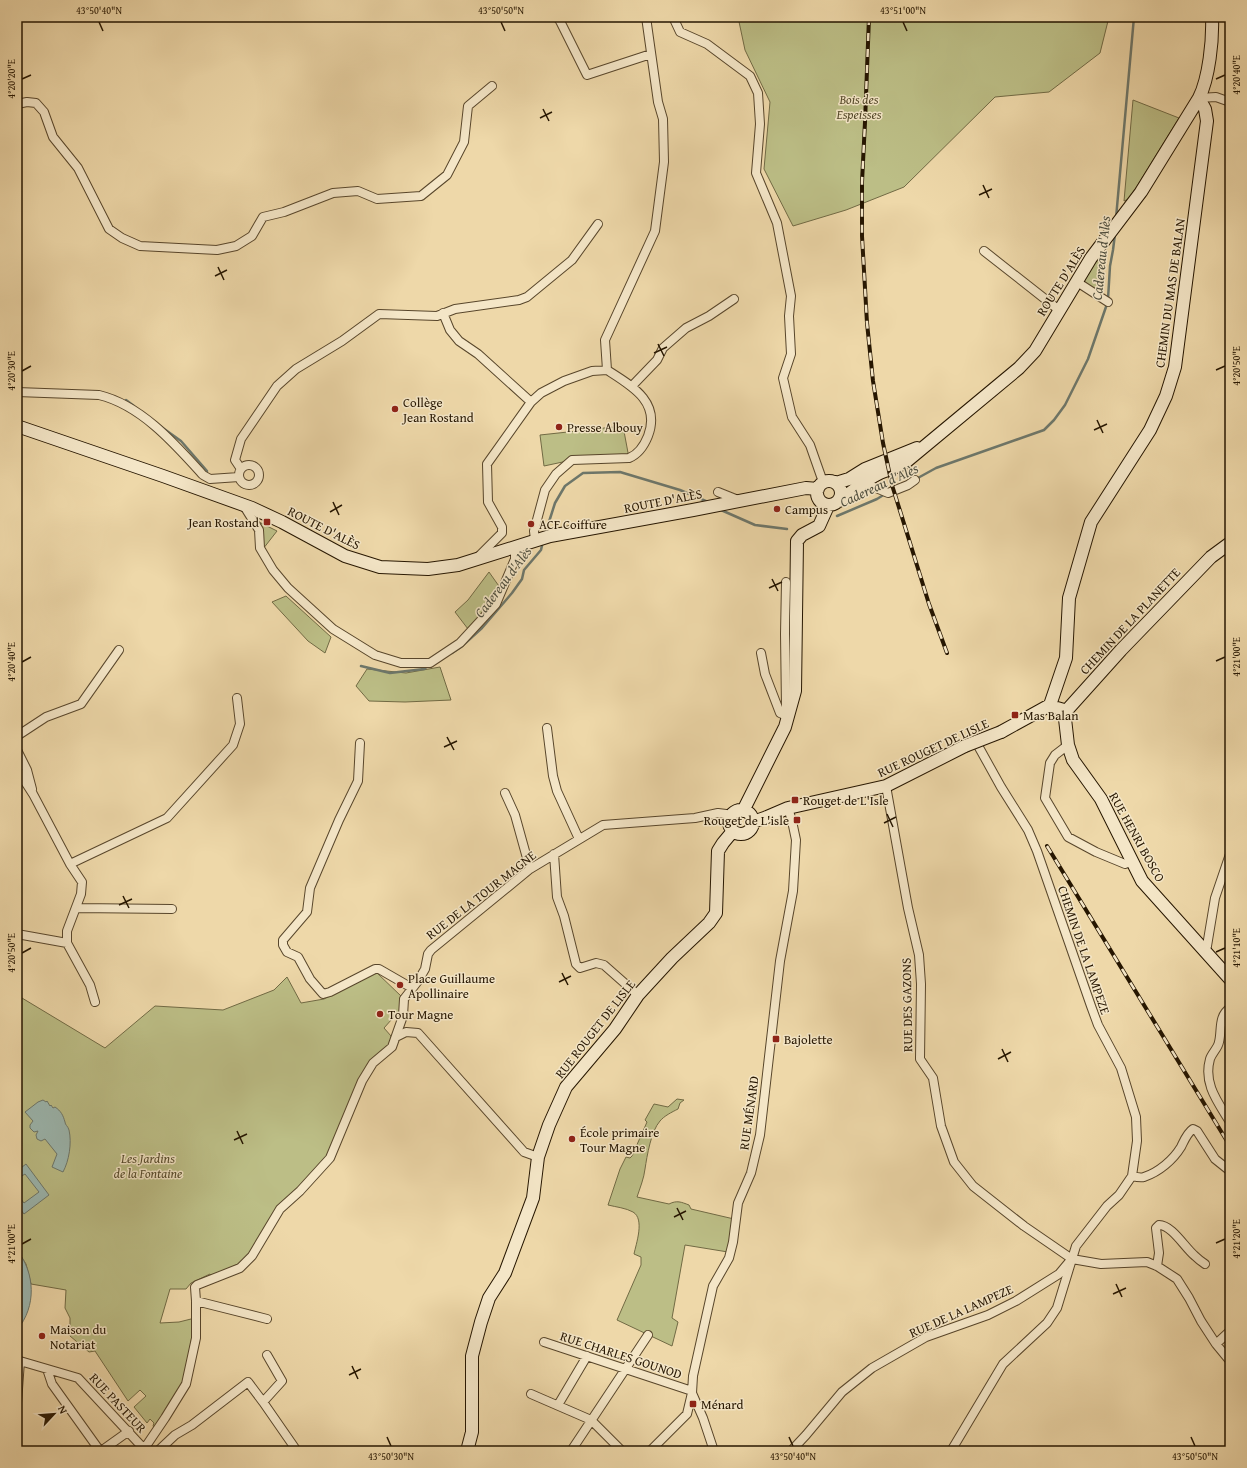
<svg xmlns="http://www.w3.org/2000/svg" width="1247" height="1468" viewBox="0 0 1247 1468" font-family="'Gentium Book Plus',serif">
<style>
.green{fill:#bcbe86;stroke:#716a44}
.water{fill:#9cb8b1;stroke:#6d776b}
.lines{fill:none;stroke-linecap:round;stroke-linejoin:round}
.stream{stroke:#6d776b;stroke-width:2.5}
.street-casing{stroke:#58462b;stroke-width:10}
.secondary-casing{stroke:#261601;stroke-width:14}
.street{stroke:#f4e6c7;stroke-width:8}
.secondary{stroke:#f4e6c7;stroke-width:12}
.rail-casing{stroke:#261601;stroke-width:4}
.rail{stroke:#f4e6c7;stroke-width:2.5;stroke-dasharray:8;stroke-linecap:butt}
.secondary-bridge-casing{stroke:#261601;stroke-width:14;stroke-linecap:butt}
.secondary-bridge{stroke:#f4e6c7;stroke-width:12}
.ticks{fill:none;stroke:#261601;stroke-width:1.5}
.poi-dot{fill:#8f2418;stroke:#f4e6c7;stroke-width:1.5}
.labels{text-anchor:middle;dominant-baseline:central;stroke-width:3;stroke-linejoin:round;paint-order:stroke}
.park-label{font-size:13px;font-style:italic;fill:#534829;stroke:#f4e6c7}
.street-label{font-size:13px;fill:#261601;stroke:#f4e6c7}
.poi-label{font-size:13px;fill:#261601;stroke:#f4e6c7;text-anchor:start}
.water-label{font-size:14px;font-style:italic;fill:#4f4f3f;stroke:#f4e6c7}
.neatline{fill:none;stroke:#261601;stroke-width:1.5}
.ticks-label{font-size:10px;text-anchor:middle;fill:#261601}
</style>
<rect width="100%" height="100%" fill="#eed8a9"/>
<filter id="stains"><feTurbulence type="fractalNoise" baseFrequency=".005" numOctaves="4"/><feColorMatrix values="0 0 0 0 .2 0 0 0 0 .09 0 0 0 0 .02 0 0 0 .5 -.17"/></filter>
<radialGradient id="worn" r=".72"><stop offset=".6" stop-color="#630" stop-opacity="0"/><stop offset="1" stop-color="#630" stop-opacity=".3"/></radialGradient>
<path class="green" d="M 738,17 L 1109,17 L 1100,53 L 1049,92 L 995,97 L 904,187 L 846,210 L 793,226 L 764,169 L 770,102 L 745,50 Z
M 1133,100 L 1179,118 L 1129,199 L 1124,201 Z
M 1100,257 L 1104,258 L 1100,295 L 1084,281 L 1085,275 Z
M 623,426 L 629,458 L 572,460 L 544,466 L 540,435 Z
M 257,521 L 277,531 L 263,549 Z
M 489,572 L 501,589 L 483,616 L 468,629 L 455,612 L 468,600 Z
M 286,596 L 331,637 L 325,653 L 308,641 L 272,602 Z
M 440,667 L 451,700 L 405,702 L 369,701 L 356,686 L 367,669 L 406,673 Z
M 376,972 L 401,996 L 400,1010 L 384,1028 L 391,1036 L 390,1045 L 371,1061 L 331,1148 L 324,1161 L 302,1185 L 250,1254 L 242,1262 L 212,1277 L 210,1274 L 191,1283 L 186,1289 L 170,1289 L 160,1323 L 179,1322 L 195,1318 L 185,1378 L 156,1430 L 153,1426 L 154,1423 L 150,1419 L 147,1423 L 134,1407 L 146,1396 L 140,1390 L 128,1401 L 95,1351 L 89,1352 L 70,1336 L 70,1318 L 65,1308 L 66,1290 L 31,1284 L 26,1264 L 17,1250 L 17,995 L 105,1048 L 155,1006 L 223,1010 L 274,990 L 287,977 L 301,1003 L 324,999 Z
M 677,1099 L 684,1100 L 680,1103 L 678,1109 C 672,1112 664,1116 660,1121 C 651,1131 647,1156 645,1169 C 644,1178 640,1188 637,1197 L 669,1204 C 677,1200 681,1202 689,1205 L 691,1209 L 734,1219 L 728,1252 L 685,1245 L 672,1318 L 678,1322 L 672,1346 L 617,1320 L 641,1265 L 641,1257 L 634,1254 C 636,1244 645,1219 633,1212 C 626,1208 616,1207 608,1205 L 620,1169 L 626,1157 L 630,1158 L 632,1156 L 647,1122 L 645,1120 L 654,1104 L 668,1107 Z"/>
<path class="water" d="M 43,1100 L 46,1102 L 47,1101 L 50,1106 L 51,1105 L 53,1108 L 55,1107 C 61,1111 63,1115 65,1122 C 65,1125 68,1126 69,1130 C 72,1143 69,1161 63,1172 L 52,1167 L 57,1154 L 45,1139 L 41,1141 L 37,1139 L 36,1135 L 38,1131 L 34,1132 L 30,1128 L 30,1125 L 33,1121 L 25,1112 L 38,1102 Z
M 26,1164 L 49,1195 L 24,1214 L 17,1205 L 17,1194 L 24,1203 L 39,1192 L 25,1174 L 17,1179 L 17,1171 Z
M 17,1250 C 35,1273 37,1306 17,1330 Z"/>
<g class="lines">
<path class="stream" d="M 1116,218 L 1134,17
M 1108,299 L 1110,266 L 1113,250 L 1115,234
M 126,400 L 134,406
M 160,426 L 181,441 L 207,471
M 916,479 L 936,468 L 1044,430 L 1054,420 L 1065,405 L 1088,359 L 1107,304
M 721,510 L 755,525 L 787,529
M 837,516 L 877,499 L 885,494
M 548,525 L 555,503 L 565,486 L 583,473 L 620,472 L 680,490 L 708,502
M 452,653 L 461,647 L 482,628 L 512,593 L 522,579 L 524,570 L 541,550 L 543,541
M 361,666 L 390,673 L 424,669 L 428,666"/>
<g class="street-casing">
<path id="street" d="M 557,17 L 560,21 L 587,75 L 651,54
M 673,17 L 680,32 L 707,44 L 750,76 L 758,93 L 760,124 L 756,173 L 777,223 L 791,296 L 789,316 L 791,354 L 783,378 L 792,417 L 810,445 L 823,482
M 1199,98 L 1216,97 L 1230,102
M 17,104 L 27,102 L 36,103 L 44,112 L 53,137 L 78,168 L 109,229 L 122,238 L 140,246 L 217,250 L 236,246 L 252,236 L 263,217 L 284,212 L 333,193 L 358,191 L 377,199 L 421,196 L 447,175 L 464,142 L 468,106 L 492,86
M 984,251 L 1059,310
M 1077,282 L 1108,302
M 443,313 L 450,330 L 459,341 L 478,354 L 531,402
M 632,386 L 657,360 L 663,348 L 686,328 L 709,316 L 734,299
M 17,392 L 99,395 C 141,405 175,444 203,475 L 210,479 L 239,477
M239 475a10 10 0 1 1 20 0a10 10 0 1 1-20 0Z
M 241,469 L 235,460 L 241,439 L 277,386 L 296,369 L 342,341 L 379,314 L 437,316 L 455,309 L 519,300 L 527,297 L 572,260 L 598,224
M 864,483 L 888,493 L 908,485 L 915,480
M 718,492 L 738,500
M 244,506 L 259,530 L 260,548 L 273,570 L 288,588 L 333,629 L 375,655 L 401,663 L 430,663 L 460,643 L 496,604 L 515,559 L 515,547
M 535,540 L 534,531 L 545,490 L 556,474 L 572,460 L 629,458 C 639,454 644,446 648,436 C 661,402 632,386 607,370
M 477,558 L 502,533 L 502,527 L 488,502 L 487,464 L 531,402 L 541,393 L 564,381 L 592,371 L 607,370 L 605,340 L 655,231 L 664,162 L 663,119 L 658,102 L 646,17
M 786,582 L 785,634 L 786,707 L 787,712
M 761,653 L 765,674 L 780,713 L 789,717
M 547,728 L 553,776 L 557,791 L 579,839
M 17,736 L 46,717 L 81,704 L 119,650
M 976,742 L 1001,787 L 1028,830 L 1037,851 L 1091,1006 L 1098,1025 L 1121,1068 L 1136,1117 L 1137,1141 L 1132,1176
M 360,743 L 358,781 L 339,820 L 310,888 L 307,912 L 283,940 L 283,945 L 287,952 L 298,957 L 310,979 L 323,994 L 330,992 L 375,969 L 379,969 L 412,988
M 1068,745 L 1055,755 L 1050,763 L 1045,798 L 1068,837 L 1096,852 L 1125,864 L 1131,862
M 17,750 L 27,770 L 32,789
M 17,769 L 33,794 L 70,864 L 82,882 L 81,894 L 67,931 L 67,943 L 90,985 L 95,1002
M 886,786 L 908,908 L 919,955 L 921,984 L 920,1059 L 933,1078 L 941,1126 L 954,1162 L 973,1186 L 1024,1226 L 1072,1259 L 1101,1264 L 1147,1262 L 1157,1266 L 1177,1279 L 1189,1298 L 1201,1321 L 1216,1344 L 1230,1361
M 505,793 L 515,815 L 530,869
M 554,854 L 557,897 L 564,916 L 576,964 L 580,968 L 596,963 L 604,965 L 638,995
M 70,864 L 167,818 L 233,745 L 240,724 L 237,698
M 76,908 L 172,909
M 17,934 L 67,943
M 1204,950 L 1207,946 L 1215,898 L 1230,854
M 1230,1008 C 1218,1016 1222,1030 1219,1042 C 1218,1048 1212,1053 1210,1059 C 1203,1084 1218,1102 1230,1122
M 396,1037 L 406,1032 L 418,1033 L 524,1152 L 538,1157
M 1157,1266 L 1159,1253 L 1156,1228 L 1159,1225 C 1172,1225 1185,1248 1195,1256 C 1198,1259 1202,1262 1205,1264
M 196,1301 L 267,1319
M 544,1342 L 692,1391
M 1216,1344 L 1230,1331
M 47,1369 L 52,1384 L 100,1451
M 692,1393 L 703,1418 L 714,1451
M 531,1394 L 591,1420 L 622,1451
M 263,1402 L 282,1381 L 267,1355
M 17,1403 L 20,1361 L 78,1378 L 146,1451
M 558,1405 L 587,1356
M 144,1449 L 165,1418 L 186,1384 L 196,1338 L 196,1301 L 195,1287 L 197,1285 L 240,1268 L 252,1256 L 280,1209 L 300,1191 L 330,1158 L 362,1081 L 373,1063 L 392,1047 L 403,1016 L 404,999 L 418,981 L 425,969 L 428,954 L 431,950 L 530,869 L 603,825 L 695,818 L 718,813 L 726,814 L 731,816
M 101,1451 L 129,1431
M 158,1451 L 175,1435 L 192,1425 L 248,1382 L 263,1402 L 297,1451
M 571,1451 L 648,1335
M 650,1451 L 687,1414 L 692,1393 L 693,1376 L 713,1286 L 729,1258 L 733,1242 L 738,1203 L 751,1173 L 760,1135 L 780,961 L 793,891 L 796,840 L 792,821 L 788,808
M 791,1451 L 806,1435 L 842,1392 L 872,1368 L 926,1337 L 988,1315 L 1016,1301 L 1059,1274 L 1069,1262
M 951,1451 L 1003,1364 L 1047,1323 L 1057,1308 L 1076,1246 L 1107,1206 L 1119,1195 L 1132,1176 C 1136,1177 1141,1178 1144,1177 C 1159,1172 1173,1160 1181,1147 C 1184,1141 1187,1133 1193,1129 L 1197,1131 L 1215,1159 L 1230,1171"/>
</g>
<g class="secondary-casing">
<path id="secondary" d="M 17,426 L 163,476 L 252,508 L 282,522 L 345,556 L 380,567 L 428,569 L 458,565 L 550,536 L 693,510 L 806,488 L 818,489
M817 493a12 12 0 1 1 24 0a12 12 0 1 1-24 0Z
M 836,483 L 849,479 L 865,469 L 917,448
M 839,501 C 852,492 864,481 878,474 C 888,469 898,468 907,461 L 1019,368 L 1035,351 L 1091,258 L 1141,192 L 1199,98 C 1209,78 1213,40 1212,17
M 1050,705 L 1066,658 L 1069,598 L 1091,522 L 1150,430 L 1166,396 L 1175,367 L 1207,121 L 1205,109 L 1199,98
M 1057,708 L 1064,710 L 1068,709 L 1121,650 L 1211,557 L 1230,543
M 1064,710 L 1068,745 L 1073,760 L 1101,799 L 1142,881 L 1230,979
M 1001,732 L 1050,705
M729 822a12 12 0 1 1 24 0a12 12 0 1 1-24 0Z
M 743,811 L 785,727 L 795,691 L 797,541 L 802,535 L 819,526 L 828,506
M 753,822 L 767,817 L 788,808 L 886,786 L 965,746
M 467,1451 L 472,1432 L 472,1356 L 481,1322 L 489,1298 L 505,1273 L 533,1198 L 538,1157 L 549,1125 L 566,1087 L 615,1029 L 638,995 L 672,958 L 709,923 L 716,913 L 718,851 L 723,843 L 733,831"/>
</g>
<use href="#street" class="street"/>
<use href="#secondary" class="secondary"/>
<g class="rail-casing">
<path id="rail" d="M 869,17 L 865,122 L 862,182 L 862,236 L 867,323 L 873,381 L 883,443 L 892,485 L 929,604 L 947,653
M 1047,846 L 1230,1146"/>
</g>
<use href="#rail" class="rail"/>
<g class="secondary-bridge-casing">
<path id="secondary-bridge" d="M 965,746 L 1001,732"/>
</g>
<use href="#secondary-bridge" class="secondary-bridge"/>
</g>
<path class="ticks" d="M 99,22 L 103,31M 501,22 L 505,31M 903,22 L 907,31M 22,79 L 31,75M 1216,79 L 1225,75M 543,109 L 549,121M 540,118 L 552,112M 983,185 L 989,198M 979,195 L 992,189M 218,267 L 224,280M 215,276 L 227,270M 658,344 L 664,356M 654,353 L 667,347M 1216,370 L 1225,366M 22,371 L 31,366M 1097,420 L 1103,433M 1094,430 L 1107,424M 333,502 L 339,515M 330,512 L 342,505M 772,579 L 778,591M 769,588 L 782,582M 1216,661 L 1225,657M 22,662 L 31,657M 447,737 L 454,750M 444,747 L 457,741M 887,814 L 893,827M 884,823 L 896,817M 123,896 L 129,908M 119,905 L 132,899M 1216,952 L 1225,948M 22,953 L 31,948M 562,973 L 568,985M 559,982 L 571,976M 1002,1049 L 1008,1062M 998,1059 L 1011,1052M 237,1131 L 243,1144M 234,1140 L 247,1134M 677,1208 L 683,1220M 674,1217 L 686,1211M 1216,1243 L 1225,1239M 22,1244 L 31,1239M 1116,1284 L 1122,1297M 1113,1294 L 1126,1288M 352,1366 L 358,1379M 349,1375 L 361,1369M 387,1437 L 391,1446M 789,1437 L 793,1446M 1191,1437 L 1195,1446"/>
<g class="poi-dot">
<circle cx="395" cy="409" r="4"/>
<circle cx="559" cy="427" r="4"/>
<circle cx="777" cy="509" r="4"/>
<rect x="263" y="518" width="8" height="8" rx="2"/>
<circle cx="531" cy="524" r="4"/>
<rect x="1011" y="711" width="8" height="8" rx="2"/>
<rect x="791" y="796" width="8" height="8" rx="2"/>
<rect x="793" y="816" width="8" height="8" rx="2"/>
<circle cx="400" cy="985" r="4"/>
<circle cx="380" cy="1014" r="4"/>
<rect x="772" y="1035" width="8" height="8" rx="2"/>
<circle cx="572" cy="1139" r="4"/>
<circle cx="42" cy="1336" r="4"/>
<rect x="689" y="1400" width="8" height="8" rx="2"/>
</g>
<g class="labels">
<g class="park-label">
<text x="859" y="99">Bois des<tspan x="859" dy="15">Espeisses</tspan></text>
<text x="148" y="1158">Les Jardins<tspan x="148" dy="15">de la Fontaine</tspan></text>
</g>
<g class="street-label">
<text transform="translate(1061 281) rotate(-58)">ROUTE D'ALÈS</text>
<text transform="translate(1170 293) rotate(-82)">CHEMIN DU MAS DE BALAN</text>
<text transform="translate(663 501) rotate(-11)">ROUTE D'ALÈS</text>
<text transform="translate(324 528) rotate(27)">ROUTE D'ALÈS</text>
<text transform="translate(1130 621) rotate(-47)">CHEMIN DE LA PLANETTE</text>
<text transform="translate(933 748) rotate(-25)">RUE ROUGET DE LISLE</text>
<text transform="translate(1137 837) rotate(61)">RUE HENRI BOSCO</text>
<text transform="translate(481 895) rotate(-38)">RUE DE LA TOUR MAGNE</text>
<text transform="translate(1084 950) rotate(71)">CHEMIN DE LA LAMPEZE</text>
<text transform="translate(907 1005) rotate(-91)">RUE DES GAZONS</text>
<text transform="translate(595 1029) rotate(-52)">RUE ROUGET DE LISLE</text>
<text transform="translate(749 1113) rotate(-82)">RUE MÉNARD</text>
<text transform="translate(961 1311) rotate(-24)">RUE DE LA LAMPEZE</text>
<text transform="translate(621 1355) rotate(18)">RUE CHARLES GOUNOD</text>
<text transform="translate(118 1403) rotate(47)">RUE PASTEUR</text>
</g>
<g class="poi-label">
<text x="403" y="402">Collège<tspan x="403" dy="15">Jean Rostand</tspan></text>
<text x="567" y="427">Presse Albouy</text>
<text x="785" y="509">Campus</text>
<text x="259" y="522" text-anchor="end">Jean Rostand</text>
<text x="539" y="524">ACF Coiffure</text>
<text x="1023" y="715">Mas Balan</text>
<text x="803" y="800">Rouget de L'Isle</text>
<text x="789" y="820" text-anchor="end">Rouget de L'isle</text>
<text x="408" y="978">Place Guillaume<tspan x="408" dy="15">Apollinaire</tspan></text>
<text x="388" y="1014">Tour Magne</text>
<text x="784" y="1039">Bajolette</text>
<text x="580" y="1132">École primaire<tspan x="580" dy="15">Tour Magne</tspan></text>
<text x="50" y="1329">Maison du<tspan x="50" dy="15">Notariat</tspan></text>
<text x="701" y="1404">Ménard</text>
</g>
<g class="water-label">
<text transform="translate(1101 258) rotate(-84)">Cadereau d'Alès</text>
<text transform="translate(879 485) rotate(-25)">Cadereau d'Alès</text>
<text transform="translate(503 582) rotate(-53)">Cadereau d'Alès</text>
</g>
</g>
<rect width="1247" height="1468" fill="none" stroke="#eed8a9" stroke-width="44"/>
<g transform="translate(54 1414) rotate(64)" stroke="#f4e6c7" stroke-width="3" paint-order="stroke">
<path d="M0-3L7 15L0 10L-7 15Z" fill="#261601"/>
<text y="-6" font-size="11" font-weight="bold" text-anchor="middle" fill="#261601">N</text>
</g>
<rect x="22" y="22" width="1203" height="1424" class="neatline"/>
<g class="ticks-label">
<text x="99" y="14">43°50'40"N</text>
<text x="501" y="14">43°50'50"N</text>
<text x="903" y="14">43°51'00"N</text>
<text transform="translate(1236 75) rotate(-90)" y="4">4°20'40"E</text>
<text transform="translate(11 79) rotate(-90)" y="4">4°20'20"E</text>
<text transform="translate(1236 366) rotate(-90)" y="4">4°20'50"E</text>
<text transform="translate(11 371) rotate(-90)" y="4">4°20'30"E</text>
<text transform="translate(1236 657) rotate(-90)" y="4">4°21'00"E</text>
<text transform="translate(11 662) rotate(-90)" y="4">4°20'40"E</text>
<text transform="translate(1236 948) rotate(-90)" y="4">4°21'10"E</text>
<text transform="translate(11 953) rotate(-90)" y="4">4°20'50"E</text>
<text transform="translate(1236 1239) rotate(-90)" y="4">4°21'20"E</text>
<text transform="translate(11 1244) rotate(-90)" y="4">4°21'00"E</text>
<text x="391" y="1460">43°50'30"N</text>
<text x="793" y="1460">43°50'40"N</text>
<text x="1195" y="1460">43°50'50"N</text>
</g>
<rect width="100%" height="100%" filter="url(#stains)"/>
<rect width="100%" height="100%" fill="url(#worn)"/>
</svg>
